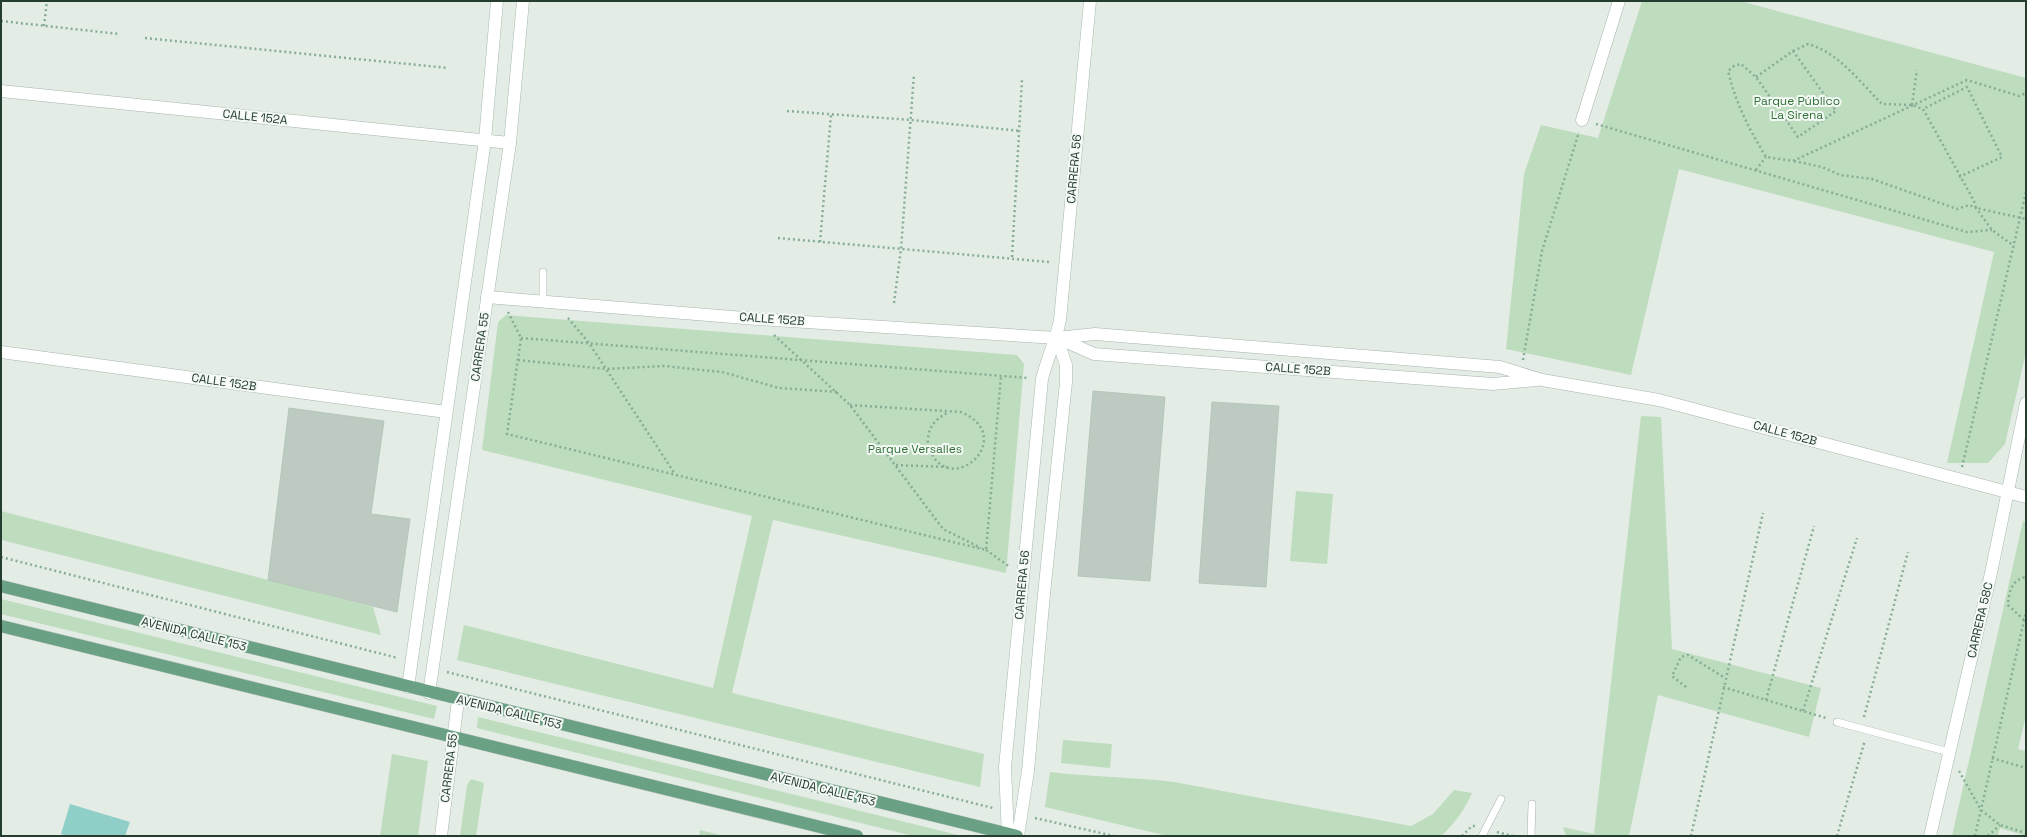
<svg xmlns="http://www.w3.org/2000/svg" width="2027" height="837" viewBox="0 0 2027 837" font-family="'Space Grotesk',sans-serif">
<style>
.green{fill:#bedcbe}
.water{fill:#8fcfc7}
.building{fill:#bccac1;stroke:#b6c6bb}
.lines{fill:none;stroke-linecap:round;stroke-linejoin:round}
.lane-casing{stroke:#a7b4ab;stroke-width:8}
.street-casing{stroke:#a7b4ab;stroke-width:13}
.secondary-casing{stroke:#a5bbae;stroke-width:13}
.primary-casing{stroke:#c2c9c5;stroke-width:13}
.path{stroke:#86ae96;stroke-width:2.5;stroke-dasharray:2 3;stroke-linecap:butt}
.lane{stroke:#fff;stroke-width:7}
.street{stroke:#fff;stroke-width:12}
.secondary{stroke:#fff;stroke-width:12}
.primary{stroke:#6aa083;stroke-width:12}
.labels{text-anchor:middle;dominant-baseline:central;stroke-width:4;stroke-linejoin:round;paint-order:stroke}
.park-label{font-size:12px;fill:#307237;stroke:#f4f9f5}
.street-label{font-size:12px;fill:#243d2f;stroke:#f4f9f5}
</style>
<rect width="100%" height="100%" fill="#e4ece6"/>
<path class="green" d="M 1642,1 L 1740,1 L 2026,78 L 2026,352 L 2005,444 L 1988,463 L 1947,463 L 1994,252 L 1679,169 L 1631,375 L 1506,349 L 1524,174 L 1541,125 L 1598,138 Z
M 506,315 L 1017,355 L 1024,364 L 1006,573 L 773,520 L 732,693 L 984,754 L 980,787 L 457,660 L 464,625 L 713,688 L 752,516 L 482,450 L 498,322 Z
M 1641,416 L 1661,417 L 1672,649 L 1821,688 L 1809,737 L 1658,695 L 1629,836 L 1566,836 L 1563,827 L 1594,834 Z
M 1296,491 L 1333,494 L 1327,564 L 1290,561 Z
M 1,511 L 373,607 L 381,635 L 1,540 Z
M 2023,521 L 2026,522 L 2026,716 L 2018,749 L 2026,751 L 2026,836 L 2000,828 L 1998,836 L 1952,836 Z
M 1,599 L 437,706 L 434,719 L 1,614 Z
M 478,717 L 962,836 L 913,836 L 477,728 Z
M 1063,740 L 1112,744 L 1110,768 L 1061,763 Z
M 392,754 L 428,761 L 418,836 L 380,836 Z
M 1050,772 C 1091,777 1133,777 1174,782 L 1411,826 L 1433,814 L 1454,790 L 1472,793 C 1464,811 1455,823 1441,836 L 1168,836 L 1045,807 Z
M 471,779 L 484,783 L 476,836 L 460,836 L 467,785 Z
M 700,830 L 724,836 L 699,836 Z"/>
<path class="water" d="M 70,804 L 130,822 L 125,836 L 67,836 L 61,834 Z"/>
<path class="building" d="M 1093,391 L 1165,397 L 1150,581 L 1078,576 Z
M 1212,402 L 1279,406 L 1266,587 L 1199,583 Z
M 289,408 L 384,421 L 371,514 L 410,519 L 397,612 L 268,580 Z"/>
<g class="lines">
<g class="lane-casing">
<path id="lane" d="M 543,272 L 543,301
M 1837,722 L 1949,752
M 1482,836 L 1501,799
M 1531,836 L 1532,804"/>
</g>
<g class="street-casing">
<path id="street" d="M 1,91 L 510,143
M 1582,120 L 1619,1
M 487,297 L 757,319 L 1057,338 L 1095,334 L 1500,367 L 1542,380 L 1659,400 L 2026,497
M 1058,338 L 1094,354 L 1493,384 L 1537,380
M 1,352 L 446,412
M 441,836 L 458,700"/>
</g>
<g class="secondary-casing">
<path id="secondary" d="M 408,687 L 485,140 L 497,1
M 429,693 L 510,143 L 523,1
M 1008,836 L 1005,767 L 1042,379 C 1047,359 1056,340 1060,320 L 1090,1
M 1018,836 L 1028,771 L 1044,594 L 1066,382 L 1066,365 L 1057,338
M 1930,836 L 1991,573 L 2026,403"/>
</g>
<g class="primary-casing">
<path id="primary" d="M 1,586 L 1017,836
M 1,626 L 857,836"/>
</g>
<path class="path" d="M 1,21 L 119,34
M 44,26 L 47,1
M 145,38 L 448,68
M 1793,51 L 1808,44 C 1838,52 1861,83 1882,104 L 1912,105 L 1923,109
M 1756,77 L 1793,51 L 1836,111 L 1798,137 L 1756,77 L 1741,64 L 1734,66 L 1728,71 C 1736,104 1749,129 1766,157 L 1793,161 L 1967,80 L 2019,96 L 2026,93
M 1912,105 L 1917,70
M 787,111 L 911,120 L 1020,131
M 1596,124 L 1967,232 L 1992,230
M 1794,161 L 1822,167 L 1840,175 L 1872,179 L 1957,209 L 1969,205 L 1976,208 L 1992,230 L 2014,246
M 1756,170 L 1766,157
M 1959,177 L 2002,157 L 1967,87 L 1923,109 L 1974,201 L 1976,208 L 2026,219
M 778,238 L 1049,262
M 820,242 L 831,115
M 1012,257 L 1022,80
M 894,303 L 901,249 L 914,74
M 508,312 L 521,338 L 507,434 L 986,550 L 1001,376
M 568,318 L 589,343 L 675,474
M 774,335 L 850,405 L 943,529 L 981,548
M 521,338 L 1028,378
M 518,360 L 606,369 L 664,366 L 722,372 L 779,388 L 838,392
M 1523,360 L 1542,251 L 1579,132
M 850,405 L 961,412 C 1015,435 960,491 935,459 C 931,453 927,447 928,439 C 929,425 936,419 949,412
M 896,465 L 947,467
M 1962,467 L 2026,192
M 986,550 L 1010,567
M 1,557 L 398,658
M 2024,620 L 2008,605 C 2009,592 2011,580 2026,577
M 447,672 L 993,808
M 1686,687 L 1672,676 L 1681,657 L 1688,655 L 1725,678
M 1723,687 L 1826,718
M 1766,700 L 1814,526
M 1803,711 L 1857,538
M 1864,717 L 1908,552
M 1992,758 L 2026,768
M 1959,771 L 1981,810 L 2000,825 L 2026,833
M 1035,818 L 1114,836
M 1497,832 L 1513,836
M 1462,836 L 1472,826 L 1475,826
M 1691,836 L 1763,513
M 1837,836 L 1865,740
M 1975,836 L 2026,612
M 1988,836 L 2000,825"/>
<use href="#lane" class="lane"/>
<use href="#street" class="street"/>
<use href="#secondary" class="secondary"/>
<use href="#primary" class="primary"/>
</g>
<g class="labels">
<g class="park-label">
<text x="1797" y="101">Parque Público<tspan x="1797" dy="14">La Sirena</tspan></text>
<text x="915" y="449">Parque Versalles</text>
</g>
<g class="street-label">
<text transform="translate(255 117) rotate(6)">CALLE 152A</text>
<text transform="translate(1074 169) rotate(-85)">CARRERA 56</text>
<text transform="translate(772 319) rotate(4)">CALLE 152B</text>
<text transform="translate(480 347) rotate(-82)">CARRERA 55</text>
<text transform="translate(1298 369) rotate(4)">CALLE 152B</text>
<text transform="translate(224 382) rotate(8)">CALLE 152B</text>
<text transform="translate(1785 433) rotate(15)">CALLE 152B</text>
<text transform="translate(1022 585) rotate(-85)">CARRERA 56</text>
<text transform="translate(1980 620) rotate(-77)">CARRERA 58C</text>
<text transform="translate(194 634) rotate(14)">AVENIDA CALLE 153</text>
<text transform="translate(509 712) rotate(14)">AVENIDA CALLE 153</text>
<text transform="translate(449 768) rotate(-83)">CARRERA 55</text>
<text transform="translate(823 789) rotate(14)">AVENIDA CALLE 153</text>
</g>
</g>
<rect width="2027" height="837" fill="none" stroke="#243d2f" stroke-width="4"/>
</svg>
